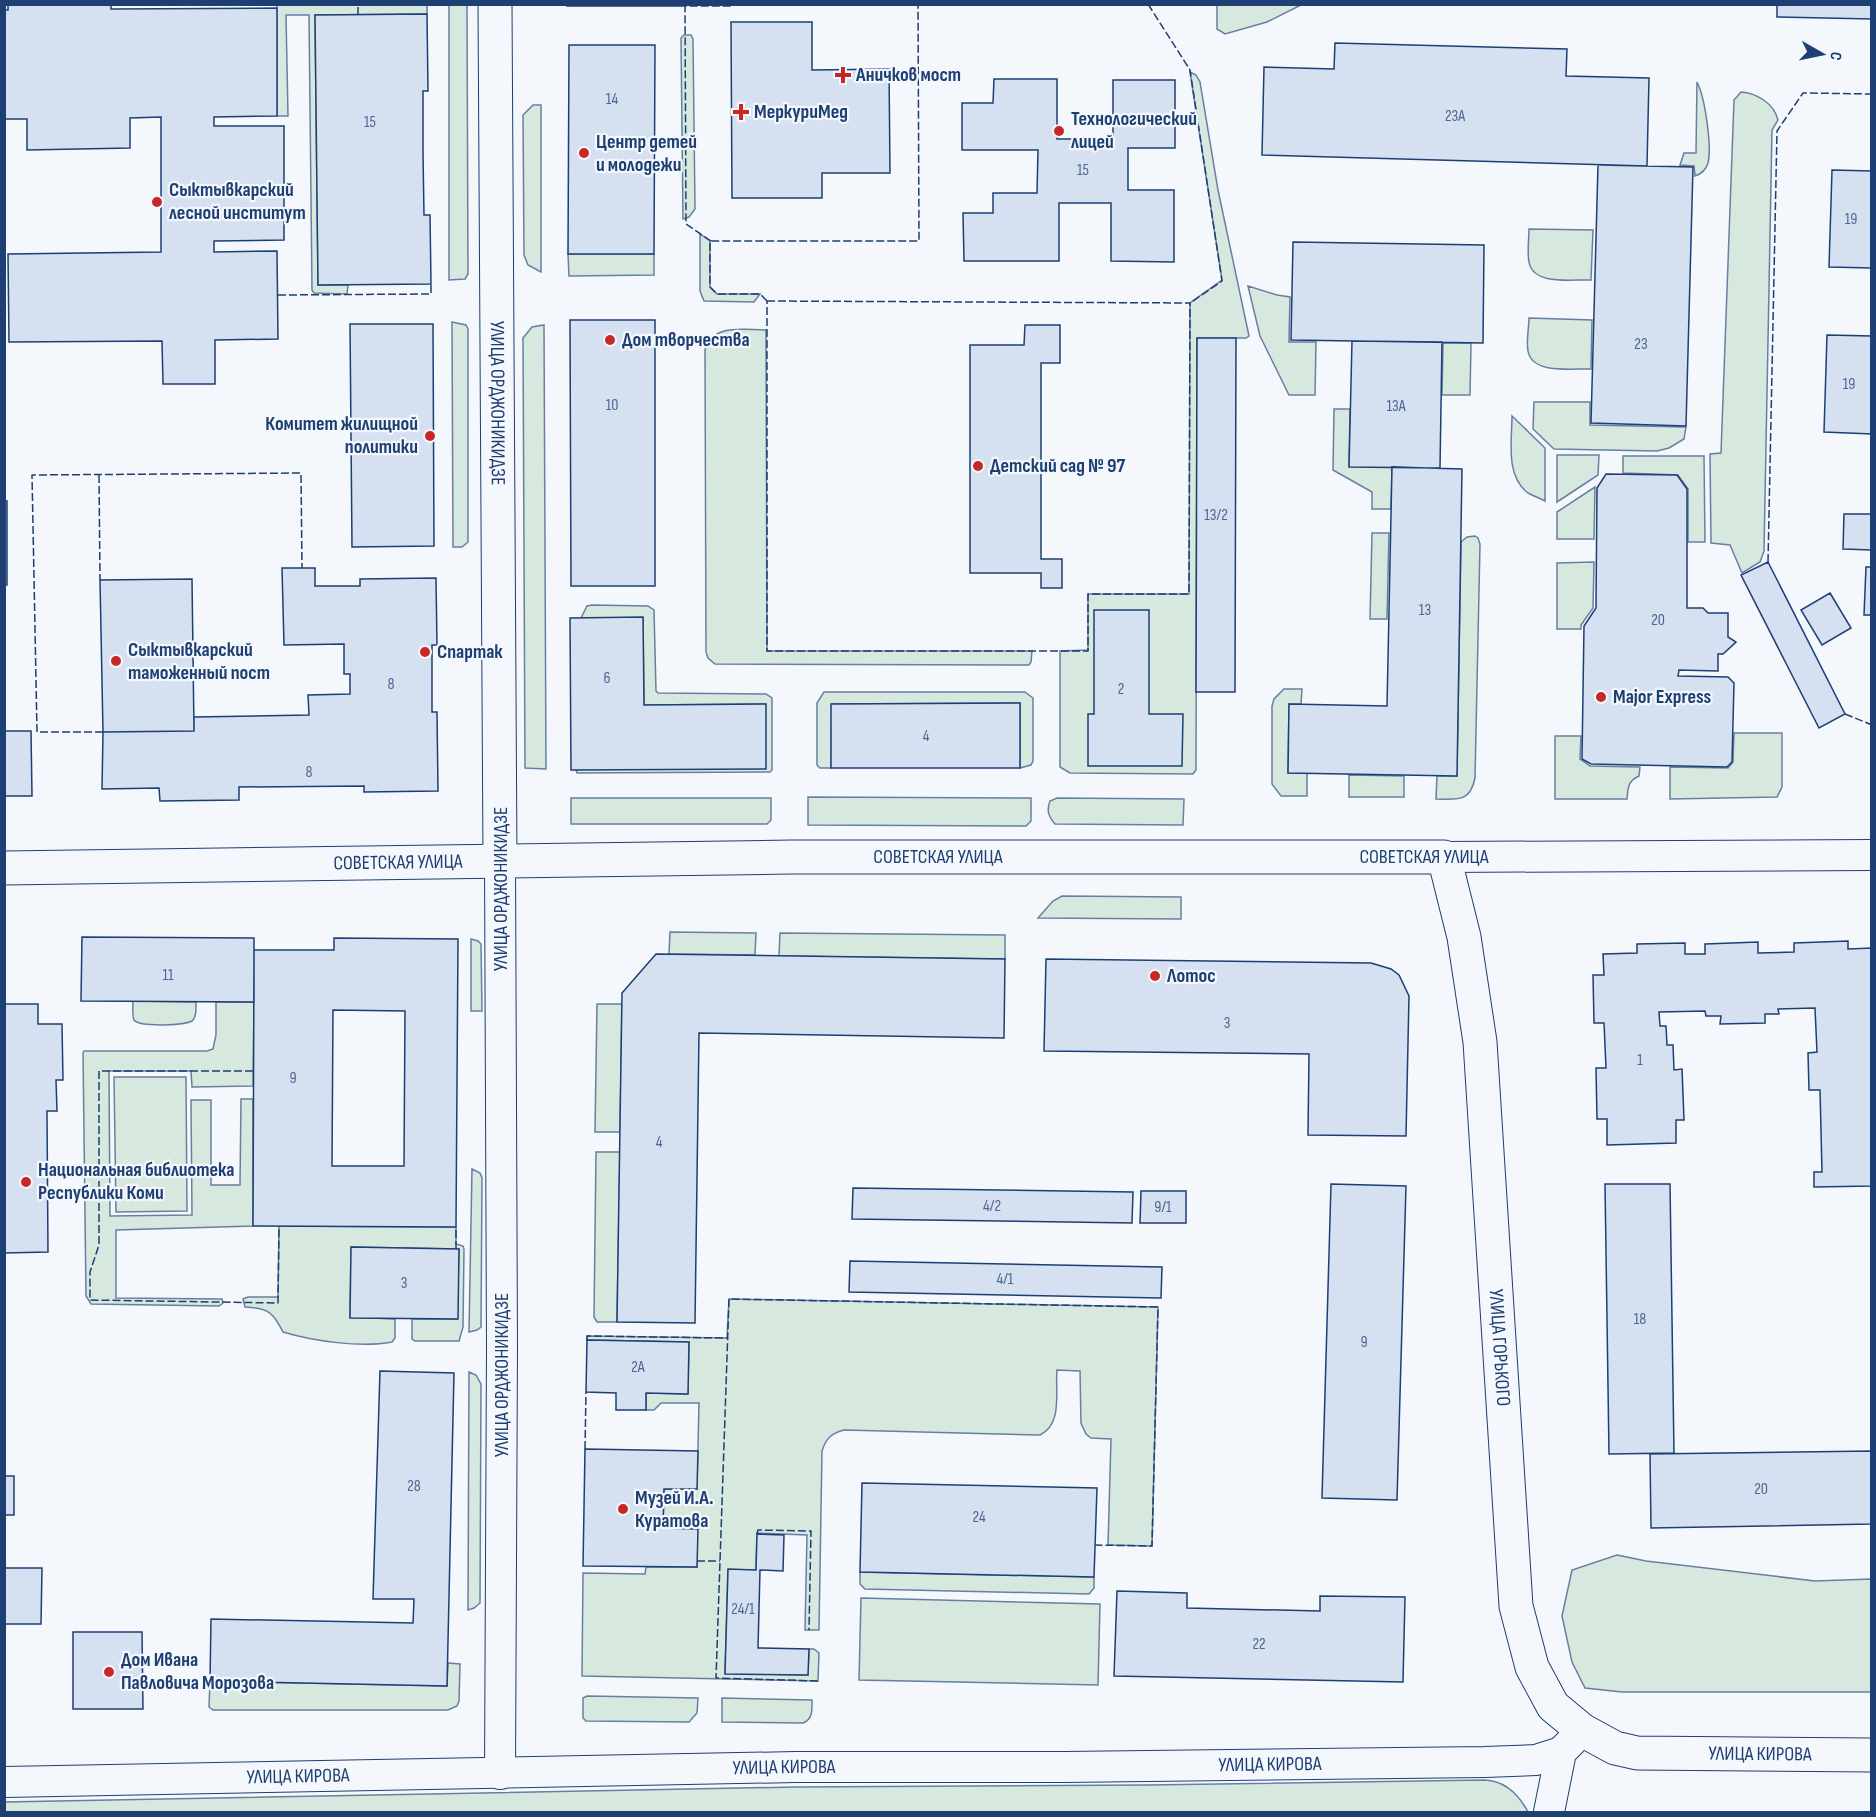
<svg xmlns="http://www.w3.org/2000/svg" width="1876" height="1817" viewBox="0 0 1876 1817" font-family="'Sofia Sans Condensed',sans-serif">
<style>
.green{fill:#d7e8df;stroke:#687fa3;stroke-width:1.5}
.building{fill:#d5e0f0;stroke:#1d3f73;stroke-width:1.5;fill-rule:evenodd}
.lines{fill:none;stroke-linecap:round;stroke-linejoin:round}
.street-casing{stroke:#1d3f73;stroke-width:32}
.secondary-casing{stroke:#1d3f73;stroke-width:35}
.street{stroke:#f4f7fb;stroke-width:30}
.secondary{stroke:#f4f7fb;stroke-width:33}
.fence{stroke:#1d3f73;stroke-width:1.5;stroke-dasharray:8 3;stroke-linecap:butt}
.poi-dot{fill:#c62828;stroke:#f4f7fb;stroke-width:2}
.labels{text-anchor:middle;dominant-baseline:central;stroke-width:4.5;stroke-linejoin:round;paint-order:stroke}
.number-label{font-size:16px;fill:#4b6792}
.poi-label{font-size:20px;font-weight:bold;fill:#1d3f73;stroke:#f4f7fb;text-anchor:start}
.street-label{font-size:20px;fill:#1d3f73;stroke:#f4f7fb}
</style>
<rect width="100%" height="100%" fill="#f4f7fb"/>
<path class="green" d="M 277,5 L 427,5 L 427,14 L 315,15 L 318,285 L 348,285 L 347,294 L 314,293 L 312,290 L 309,15 L 286,15 L 288,116 L 277,116 Z
M 449,5 L 467,5 L 468,274 L 465,279 L 449,280 Z
M 1217,5 L 1217,4 L 1301,5 L 1267,22 L 1225,34 L 1217,29 Z
M 684,35 L 691,35 L 693,39 L 695,209 L 689,217 L 683,219 L 681,38 Z
M 1190,72 L 1196,75 L 1200,82 L 1218,190 L 1249,336 L 1246,338 L 1197,338 L 1196,770 L 1193,774 L 1070,773 L 1060,767 L 1060,651 L 1088,650 L 1088,594 L 1189,594 L 1190,303 L 1222,280 Z
M 1697,82 C 1705,97 1712,147 1708,163 C 1706,170 1701,174 1695,176 L 1694,166 L 1680,165 L 1684,153 L 1696,153 Z
M 1741,92 C 1756,93 1774,103 1778,120 L 1772,130 L 1764,551 L 1760,562 L 1742,573 L 1730,545 L 1711,543 L 1710,454 L 1721,453 L 1734,100 Z
M 533,105 L 541,105 L 541,272 L 528,265 L 524,255 L 523,115 Z
M 1529,229 L 1593,230 L 1591,280 C 1573,279 1533,286 1529,262 C 1527,252 1529,239 1529,229 Z
M 700,234 L 710,241 L 710,287 L 717,294 L 760,294 L 754,302 L 704,301 L 700,291 Z
M 568,254 L 654,254 L 654,275 L 569,276 Z
M 1248,286 L 1277,295 L 1290,297 L 1289,342 L 1316,342 L 1315,395 L 1289,395 L 1260,336 Z
M 1529,318 L 1592,320 L 1591,369 C 1573,368 1532,375 1528,351 C 1526,341 1529,328 1529,318 Z
M 452,322 L 466,325 L 468,329 L 468,542 L 462,547 L 453,547 Z
M 544,325 L 546,769 L 525,768 L 523,338 L 532,327 Z
M 766,330 L 767,651 L 1032,651 L 1031,662 L 1029,665 L 715,664 L 708,658 L 706,652 L 705,350 C 713,323 743,330 766,330 Z
M 1443,343 L 1471,343 L 1470,395 L 1442,395 Z
M 1534,402 L 1590,402 L 1590,425 L 1686,427 L 1684,439 L 1669,448 L 1657,451 L 1554,449 L 1533,429 Z
M 1334,409 L 1350,409 L 1349,466 L 1392,467 L 1391,509 L 1372,509 L 1372,492 L 1333,470 Z
M 1512,416 L 1545,448 L 1545,501 C 1540,498 1533,496 1528,493 C 1505,476 1512,440 1512,416 Z
M 1557,455 L 1599,455 L 1598,475 L 1557,502 Z
M 1623,456 L 1704,456 L 1705,542 L 1688,542 L 1688,489 L 1678,475 L 1623,473 Z
M 1595,487 L 1594,539 L 1557,539 L 1557,512 Z
M 1372,533 L 1389,533 L 1387,619 L 1370,619 Z
M 1475,536 L 1478,538 L 1480,544 L 1475,778 C 1470,803 1457,799 1436,799 L 1437,776 L 1457,776 L 1461,542 L 1467,537 Z
M 1594,562 L 1593,608 L 1581,625 L 1581,629 L 1557,629 L 1557,563 Z
M 592,605 L 648,606 L 654,610 L 656,691 L 658,693 L 766,694 L 772,698 L 772,770 L 770,772 L 577,773 L 576,770 L 766,704 L 644,705 L 643,618 L 581,618 L 587,606 Z
M 1284,689 L 1302,689 L 1301,704 L 1289,704 L 1288,773 L 1307,773 L 1307,796 L 1281,796 L 1272,784 L 1272,706 L 1274,699 Z
M 824,692 L 1025,692 L 1033,698 L 1033,761 L 1031,765 L 1020,768 L 1020,703 L 832,704 L 831,768 L 820,768 L 817,765 L 817,703 Z
M 1734,733 L 1782,733 L 1782,787 L 1777,797 L 1670,799 L 1670,767 L 1728,768 L 1733,762 Z
M 1555,736 L 1581,736 L 1580,759 L 1590,766 L 1640,767 L 1639,776 C 1628,781 1628,787 1627,799 L 1555,799 Z
M 1349,775 L 1404,776 L 1404,797 L 1349,797 Z
M 808,797 L 1031,798 L 1031,821 L 1026,826 L 808,825 Z
M 571,798 L 771,798 L 771,820 L 767,824 L 571,824 Z
M 1057,798 L 1184,799 L 1183,825 L 1055,824 C 1049,817 1046,811 1050,801 Z
M 1062,896 L 1181,897 L 1181,919 L 1038,918 L 1053,901 Z
M 670,932 L 756,933 L 755,955 L 669,954 Z
M 780,933 L 1005,935 L 1005,959 L 779,956 Z
M 471,939 L 478,941 L 481,944 L 482,1011 L 471,1011 Z
M 133,1001 L 196,1002 C 196,1008 197,1015 193,1020 C 188,1026 139,1027 134,1020 C 132,1016 133,1006 133,1001 Z
M 216,1002 L 254,1002 L 253,1086 L 192,1087 L 191,1071 L 109,1071 L 110,1216 L 192,1215 L 191,1100 L 211,1100 L 211,1185 L 240,1185 L 241,1099 L 253,1099 L 253,1226 L 116,1230 L 116,1298 L 222,1299 L 223,1303 L 219,1306 L 91,1304 L 86,1296 L 83,1053 L 84,1051 L 207,1051 L 213,1049 L 216,1035 Z
M 597,1004 L 622,1004 L 620,1132 L 595,1132 Z
M 114,1077 L 186,1077 L 187,1211 L 116,1212 Z
M 596,1152 L 620,1152 L 617,1322 L 597,1322 L 594,1317 Z
M 472,1169 L 480,1173 L 482,1178 L 481,1327 L 477,1330 L 469,1332 Z
M 279,1226 L 456,1227 L 456,1244 L 463,1246 L 464,1249 L 463,1327 L 459,1341 L 415,1341 L 412,1339 L 412,1319 L 457,1319 L 459,1249 L 351,1247 L 350,1317 L 395,1319 L 395,1338 L 392,1342 C 361,1348 313,1341 283,1332 C 273,1312 268,1308 245,1307 L 243,1299 L 248,1297 L 278,1297 Z
M 729,1299 L 1158,1307 L 1152,1546 L 1108,1545 L 1111,1439 L 1091,1438 L 1086,1434 L 1081,1423 L 1080,1371 L 1057,1370 C 1055,1392 1063,1424 1040,1435 L 844,1430 C 832,1433 826,1438 822,1451 L 819,1630 L 805,1630 L 807,1535 L 757,1533 L 756,1570 L 728,1570 L 725,1673 L 808,1675 L 809,1649 L 814,1649 L 819,1653 L 818,1681 L 582,1676 L 583,1573 L 645,1574 L 646,1567 L 697,1567 L 697,1529 L 663,1528 L 664,1489 L 697,1489 L 699,1403 L 661,1403 L 654,1410 L 646,1410 L 646,1393 L 688,1394 L 689,1342 L 587,1340 L 587,1336 L 727,1338 Z
M 469,1372 L 476,1375 L 481,1384 L 480,1603 L 474,1608 L 468,1610 Z
M 1617,1555 L 1646,1561 L 1815,1581 L 1871,1579 L 1871,1692 L 1622,1692 L 1585,1688 L 1572,1662 L 1562,1616 L 1572,1570 Z
M 860,1572 L 1094,1577 L 1094,1588 L 1089,1594 L 865,1589 L 860,1584 Z
M 861,1598 L 1100,1604 L 1098,1685 L 859,1680 Z
M 448,1663 L 460,1664 L 459,1701 L 457,1706 L 448,1710 L 213,1710 L 209,1707 L 210,1681 L 447,1686 Z
M 587,1696 L 698,1698 L 697,1713 L 689,1722 L 586,1721 L 583,1718 L 583,1698 Z
M 722,1698 L 812,1700 C 812,1710 813,1719 803,1723 L 722,1722 Z
M 1485,1780 C 1505,1781 1519,1795 1528,1812 L 4,1812 L 5,1802 L 795,1787 L 1146,1785 Z"/>
<path class="building" d="M 8,4 L 111,4 L 111,9 L 277,8 L 277,116 L 214,117 L 214,126 L 284,126 L 284,240 L 214,241 L 214,252 L 277,251 L 278,339 L 215,340 L 215,384 L 163,384 L 162,341 L 9,342 L 8,254 L 161,252 L 161,117 L 130,118 L 130,148 L 27,150 L 27,119 L 4,119 L 4,10 L 8,10 Z
M 567,4 L 685,4 L 685,6 L 567,6 Z
M 1777,4 L 1872,4 L 1872,19 L 1777,17 Z
M 427,14 L 428,91 L 423,91 L 423,153 L 424,215 L 430,215 L 431,284 L 318,285 L 315,15 Z
M 731,22 L 812,22 L 812,70 L 889,69 L 890,173 L 822,173 L 822,198 L 732,198 Z
M 1335,43 L 1567,49 L 1566,76 L 1649,78 L 1647,166 L 1262,155 L 1264,67 L 1334,69 Z
M 569,45 L 655,45 L 654,254 L 568,254 Z
M 994,79 L 1057,79 L 1057,139 L 1113,139 L 1113,80 L 1175,80 L 1175,148 L 1128,148 L 1128,190 L 1174,190 L 1174,262 L 1111,261 L 1111,203 L 1059,203 L 1059,261 L 964,261 L 963,213 L 993,213 L 993,193 L 1037,193 L 1038,150 L 962,150 L 962,103 L 993,103 Z
M 1598,165 L 1693,167 L 1686,426 L 1591,423 Z
M 1832,170 L 1872,171 L 1872,268 L 1829,267 Z
M 1293,242 L 1484,245 L 1483,343 L 1291,340 Z
M 570,320 L 655,320 L 655,586 L 571,586 Z
M 350,324 L 433,324 L 434,546 L 352,547 Z
M 1025,325 L 1060,325 L 1060,363 L 1041,363 L 1041,559 L 1062,559 L 1062,588 L 1041,588 L 1041,573 L 970,573 L 970,345 L 1024,345 Z
M 1827,335 L 1872,336 L 1872,434 L 1824,432 Z
M 1197,338 L 1236,338 L 1235,692 L 1196,692 Z
M 1352,341 L 1442,342 L 1440,468 L 1349,467 Z
M 1392,467 L 1462,469 L 1457,776 L 1288,773 L 1289,704 L 1387,706 Z
M 1606,474 L 1677,475 L 1687,489 L 1687,608 L 1703,608 L 1708,613 L 1728,613 L 1728,637 L 1736,642 L 1723,654 L 1718,654 L 1718,671 L 1679,670 L 1678,676 L 1728,677 L 1734,683 L 1732,762 L 1727,767 L 1591,764 L 1582,759 L 1584,626 L 1596,608 L 1597,488 Z
M 4,501 L 7,501 L 7,585 L 4,585 Z
M 1844,514 L 1872,514 L 1872,550 L 1843,549 Z
M 1768,562 L 1845,714 L 1819,728 L 1741,575 Z
M 1866,567 L 1872,567 L 1872,615 L 1864,615 Z
M 282,568 L 315,568 L 315,586 L 360,586 L 360,579 L 436,578 L 437,645 L 432,645 L 432,712 L 437,712 L 438,791 L 364,792 L 364,786 L 239,787 L 239,800 L 160,801 L 159,788 L 102,789 L 103,732 L 194,731 L 194,717 L 309,715 L 308,695 L 350,694 L 350,674 L 344,674 L 344,644 L 284,645 Z
M 192,579 L 194,731 L 103,732 L 100,580 Z
M 1830,593 L 1851,628 L 1822,645 L 1801,610 Z
M 1094,610 L 1149,610 L 1149,714 L 1183,714 L 1182,766 L 1088,766 L 1088,714 L 1094,714 Z
M 643,617 L 644,705 L 766,704 L 766,769 L 571,770 L 570,618 Z
M 1020,703 L 1020,768 L 831,768 L 831,704 Z
M 4,731 L 31,731 L 32,796 L 4,796 Z
M 82,937 L 254,938 L 254,1002 L 81,1001 Z
M 334,938 L 458,939 L 456,1227 L 253,1226 L 254,950 L 334,950 ZM 333,1010 L 405,1011 L 404,1166 L 332,1166 Z
M 1848,941 L 1848,949 L 1872,948 L 1872,1186 L 1814,1187 L 1814,1172 L 1822,1172 L 1820,1090 L 1809,1090 L 1808,1053 L 1817,1052 L 1815,1008 L 1778,1009 L 1779,1014 L 1765,1014 L 1765,1023 L 1720,1024 L 1721,1016 L 1706,1016 L 1705,1011 L 1659,1012 L 1660,1026 L 1666,1026 L 1667,1045 L 1673,1045 L 1674,1070 L 1682,1069 L 1684,1120 L 1676,1120 L 1676,1143 L 1607,1145 L 1607,1119 L 1597,1119 L 1596,1068 L 1606,1068 L 1604,1023 L 1594,1023 L 1593,975 L 1604,975 L 1603,954 L 1637,953 L 1637,944 L 1685,943 L 1685,954 L 1705,954 L 1705,944 L 1758,942 L 1758,953 L 1794,952 L 1794,943 Z
M 656,954 L 1005,959 L 1004,1038 L 699,1033 L 695,1323 L 617,1322 L 622,993 Z
M 1046,959 L 1371,963 L 1391,969 L 1399,975 L 1409,996 L 1406,1136 L 1308,1135 L 1309,1054 L 1044,1051 Z
M 4,1004 L 38,1004 L 38,1024 L 62,1024 L 63,1080 L 56,1080 L 57,1111 L 47,1111 L 48,1252 L 4,1253 Z
M 1331,1184 L 1406,1186 L 1397,1500 L 1322,1498 Z
M 1605,1184 L 1670,1184 L 1674,1453 L 1609,1454 Z
M 853,1188 L 1133,1192 L 1132,1223 L 852,1219 Z
M 1141,1191 L 1186,1191 L 1186,1223 L 1140,1223 Z
M 351,1247 L 459,1249 L 458,1319 L 350,1318 Z
M 850,1261 L 1162,1267 L 1161,1298 L 849,1292 Z
M 587,1340 L 689,1342 L 688,1394 L 646,1393 L 646,1410 L 616,1410 L 616,1393 L 586,1392 Z
M 380,1371 L 454,1373 L 447,1686 L 210,1681 L 211,1619 L 413,1623 L 414,1599 L 373,1599 Z
M 585,1449 L 698,1451 L 697,1489 L 664,1489 L 663,1528 L 698,1529 L 697,1567 L 583,1566 Z
M 1872,1451 L 1872,1524 L 1651,1528 L 1650,1454 Z
M 4,1476 L 14,1476 L 14,1515 L 4,1515 Z
M 862,1483 L 1097,1488 L 1094,1577 L 860,1572 Z
M 757,1534 L 784,1535 L 783,1571 L 760,1570 L 758,1648 L 809,1649 L 808,1675 L 725,1674 L 728,1569 L 756,1570 Z
M 4,1568 L 42,1568 L 41,1624 L 4,1624 Z
M 1117,1591 L 1187,1593 L 1187,1608 L 1320,1611 L 1320,1596 L 1405,1597 L 1403,1682 L 1114,1676 Z
M 73,1632 L 142,1632 L 143,1709 L 73,1709 Z"/>
<g class="lines">
<g class="street-casing">
<g id="street">
<path d="M 1444,857 L 1872,855"/>
<path d="M 500,861 L 502,1348 L 500,1774"/>
<path id="s1" d="M 4,1782 L 796,1767 L 1064,1767 L 1485,1762 L 1536,1760 L 1561,1752"/>
<path d="M 1549,1812 L 1561,1752 L 1572,1741"/>
</g>
</g>
<g class="secondary-casing">
<g id="secondary">
<path id="s2" d="M 495,4 L 500,861"/>
<path id="s3" d="M 4,868 L 791,857 L 1444,857 L 1464,937 L 1480,1042 L 1516,1606 L 1532,1667 L 1553,1706 L 1582,1730 L 1615,1748 L 1637,1753 L 1872,1755"/>
</g>
</g>
<use href="#street" class="street"/>
<use href="#secondary" class="secondary"/>
<path class="fence" d="M 1148,4 L 1190,70 L 1222,281 L 1190,303
M 358,15 L 358,4
M 711,241 L 686,224 L 685,6 L 731,6 L 731,4
M 278,295 L 431,294 L 431,284
M 767,301 L 1190,303 L 1189,594 L 1088,594 L 1088,651 L 767,651 Z
M 767,301 L 760,294 L 717,294 L 710,287 L 710,241 L 919,241 L 918,4
M 99,475 L 100,580
M 1768,562 L 1777,131 L 1803,93 L 1872,94
M 1845,714 L 1872,725
M 103,732 L 37,732 L 32,475 L 301,473 L 302,568
M 253,1071 L 99,1071 L 99,1245 L 90,1272 L 90,1300 L 278,1303 L 279,1226
M 456,1249 L 456,1227
M 587,1340 L 587,1336 L 727,1338
M 585,1449 L 586,1392
M 757,1534 L 758,1530 L 811,1531 L 809,1630
M 697,1561 L 720,1561
M 818,1681 L 716,1678 L 729,1299 L 1158,1307 L 1152,1546 L 1095,1545"/>
</g>
<g class="poi-dot">
<path d="M840 66h6v6h6v6h-6v6h-6v-6h-6v-6h6z"/>
<path d="M738 103h6v6h6v6h-6v6h-6v-6h-6v-6h6z"/>
<circle cx="1059" cy="131" r="6"/>
<circle cx="584" cy="153" r="6"/>
<circle cx="157" cy="202" r="6"/>
<circle cx="610" cy="340" r="6"/>
<circle cx="430" cy="436" r="6"/>
<circle cx="978" cy="466" r="6"/>
<circle cx="425" cy="652" r="6"/>
<circle cx="116" cy="661" r="6"/>
<circle cx="1601" cy="697" r="6"/>
<circle cx="1155" cy="976" r="6"/>
<circle cx="26" cy="1182" r="6"/>
<circle cx="623" cy="1509" r="6"/>
<circle cx="109" cy="1672" r="6"/>
</g>
<g class="labels">
<g class="number-label">
<text x="612" y="99">14</text>
<text x="1455" y="116">23А</text>
<text x="370" y="122">15</text>
<text x="1083" y="170">15</text>
<text x="1851" y="219">19</text>
<text x="1641" y="344">23</text>
<text x="1849" y="384">19</text>
<text x="612" y="405">10</text>
<text x="1396" y="406">13А</text>
<text x="1216" y="515">13/2</text>
<text x="1425" y="610">13</text>
<text x="1658" y="620">20</text>
<text x="607" y="678">6</text>
<text x="391" y="684">8</text>
<text x="1121" y="689">2</text>
<text x="926" y="736">4</text>
<text x="309" y="772">8</text>
<text x="168" y="975">11</text>
<text x="1227" y="1023">3</text>
<text x="1640" y="1060">1</text>
<text x="293" y="1078">9</text>
<text x="659" y="1142">4</text>
<text x="992" y="1206">4/2</text>
<text x="1163" y="1207">9/1</text>
<text x="1005" y="1279">4/1</text>
<text x="404" y="1283">3</text>
<text x="1640" y="1319">18</text>
<text x="1364" y="1342">9</text>
<text x="638" y="1367">2А</text>
<text x="414" y="1486">28</text>
<text x="1761" y="1489">20</text>
<text x="979" y="1517">24</text>
<text x="743" y="1609">24/1</text>
<text x="1259" y="1644">22</text>
</g>
<g class="poi-label">
<text x="856" y="75">Аничков мост</text>
<text x="754" y="112">МеркуриМед</text>
<text x="1071" y="119">Технологический<tspan x="1071" dy="23">лицей</tspan></text>
<text x="596" y="142">Центр детей<tspan x="596" dy="23">и молодежи</tspan></text>
<text x="169" y="190">Сыктывкарский<tspan x="169" dy="23">лесной институт</tspan></text>
<text x="622" y="340">Дом творчества</text>
<text x="418" y="424" text-anchor="end">Комитет жилищной<tspan x="418" dy="23">политики</tspan></text>
<text x="990" y="466">Детский сад № 97</text>
<text x="128" y="650">Сыктывкарский<tspan x="128" dy="23">таможенный пост</tspan></text>
<text x="437" y="652">Спартак</text>
<text x="1613" y="697">Major Express</text>
<text x="1167" y="976">Лотос</text>
<text x="38" y="1170">Национальная библиотека<tspan x="38" dy="23">Республики Коми</tspan></text>
<text x="635" y="1498">Музей И.А.<tspan x="635" dy="23">Куратова</tspan></text>
<text x="121" y="1660">Дом Ивана<tspan x="121" dy="23">Павловича Морозова</tspan></text>
</g>
<g class="street-label">
<text stroke="none"><textPath href="#s2" startOffset="399">УЛИЦА ОРДЖОНИКИДЗЕ</textPath></text>
<text x="1424" y="857">СОВЕТСКАЯ УЛИЦА</text>
<text stroke="none"><textPath href="#s3" startOffset="934">СОВЕТСКАЯ УЛИЦА</textPath></text>
<text stroke="none"><textPath href="#s3" startOffset="394">СОВЕТСКАЯ УЛИЦА</textPath></text>
<text transform="translate(501 889) rotate(-90)">УЛИЦА ОРДЖОНИКИДЗЕ</text>
<text stroke="none"><textPath href="#s3" startOffset="1935">УЛИЦА ГОРЬКОГО</textPath></text>
<text transform="translate(502 1375) rotate(-90)">УЛИЦА ОРДЖОНИКИДЗЕ</text>
<text stroke="none"><textPath href="#s3" startOffset="2522">УЛИЦА КИРОВА</textPath></text>
<text stroke="none"><textPath href="#s1" startOffset="1266">УЛИЦА КИРОВА</textPath></text>
<text stroke="none"><textPath href="#s1" startOffset="780">УЛИЦА КИРОВА</textPath></text>
<text stroke="none"><textPath href="#s1" startOffset="294">УЛИЦА КИРОВА</textPath></text>
</g>
</g>
<rect width="1876" height="1817" fill="none" stroke="#1d3f73" stroke-width="12"/>
<g transform="translate(1822 54) rotate(99)" stroke="#f4f7fb" stroke-width="4.5" paint-order="stroke">
<path d="M0-4.5L10 22L0 15L-10 22Z" fill="#1d3f73"/>
<text y="-9" font-size="16" font-weight="bold" text-anchor="middle" fill="#1d3f73">С</text>
</g>
</svg>
